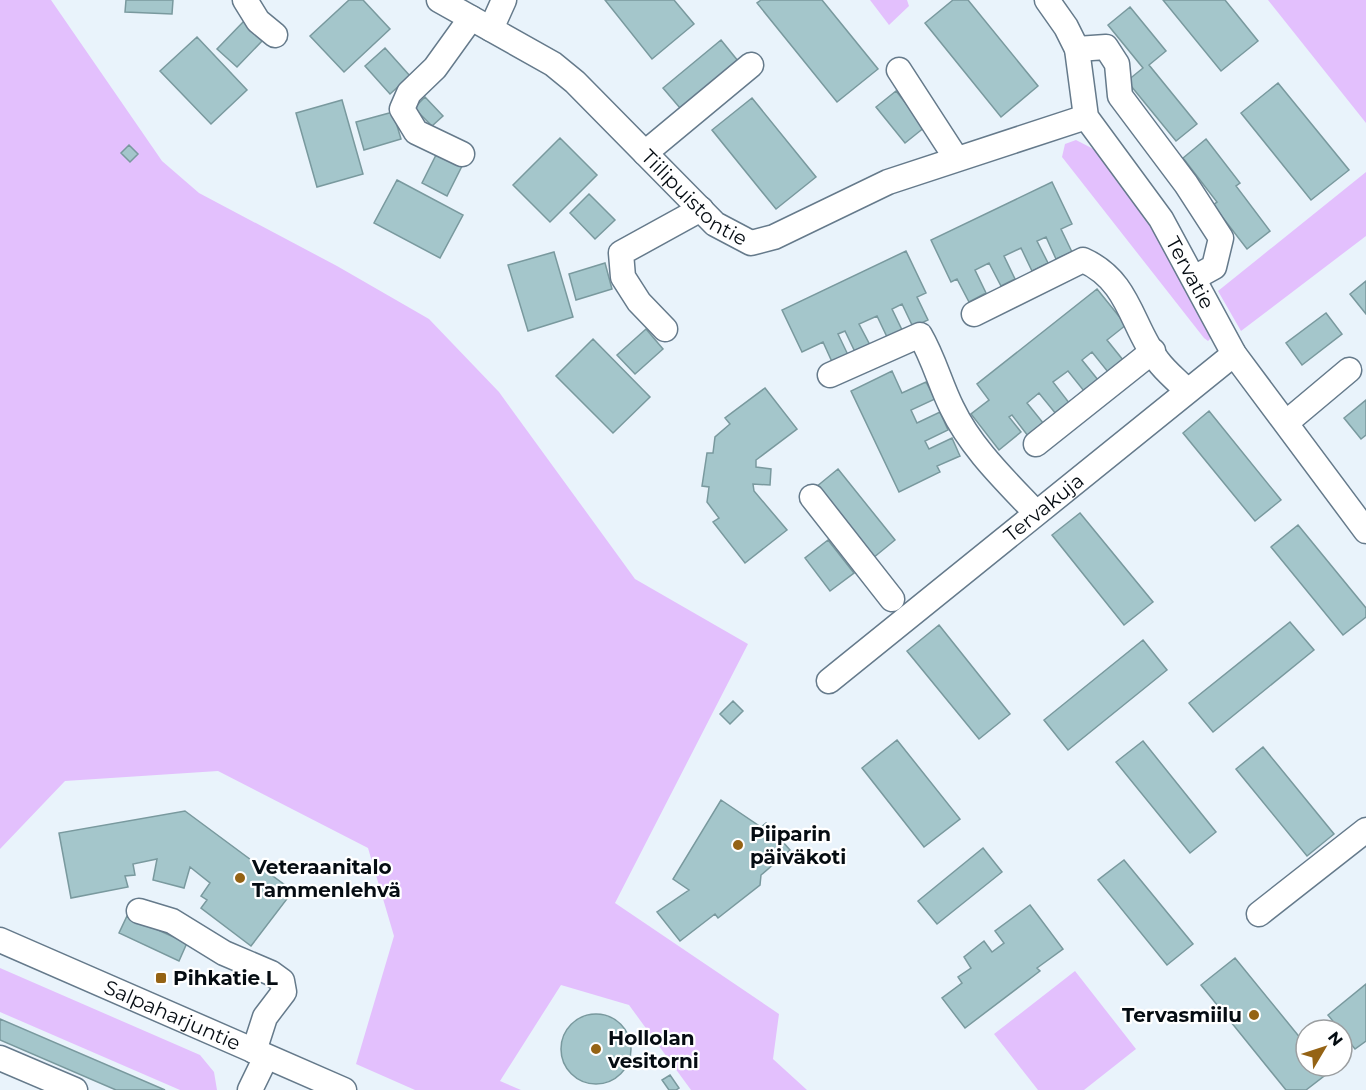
<svg xmlns="http://www.w3.org/2000/svg" width="1366" height="1090" viewBox="0 0 1366 1090" font-family="Montserrat,sans-serif">
<style>
.green{fill:#e3c0fd}
.building{fill:#a4c6cb;stroke:#79999e;stroke-width:1.5}
.lines{fill:none;stroke-linecap:round;stroke-linejoin:round}
.minor-casing{stroke:#657a8b;stroke-width:27}
.minor{stroke:#fff;stroke-width:24}
.poi-dot{fill:#956314;stroke:#fff;stroke-width:2}
.labels{text-anchor:middle;dominant-baseline:central;stroke-width:4.5;stroke-linejoin:round;paint-order:stroke}
.street-label{font-size:20px;fill:#050c12;stroke:#fff}
.poi-label{font-size:20px;font-weight:bold;fill:#050c12;stroke:#fff;text-anchor:start}
</style>
<rect width="100%" height="100%" fill="#e9f3fb"/>
<path class="green" d="M 0,0 L 51,0 L 162,161 L 199,193 L 337,266 L 429,319 L 499,392 L 635,579 L 748,644 L 615,903 L 779,1014 L 773,1059 L 807,1090 L 691,1090 L 629,1005 L 561,985 L 500,1081 L 521,1090 L 415,1090 L 356,1064 L 394,936 L 368,848 L 218,771 L 65,781 L 0,849 Z
M 870,0 L 907,0 L 909,6 L 889,25 Z
M 1268,0 L 1366,0 L 1366,123 Z
M 1076,140 L 1105,155 L 1122,172 L 1213,336 L 1208,341 L 1204,338 L 1062,157 L 1065,144 Z
M 1366,172 L 1366,236 L 1241,331 L 1218,291 Z
M 0,968 L 200,1055 L 214,1072 L 217,1090 L 180,1090 L 0,1012 Z
M 1075,971 L 1136,1049 L 1084,1090 L 1038,1090 L 994,1034 Z"/>
<path class="building" d="M 126,0 L 173,0 L 172,14 L 125,12 Z
M 349,0 L 363,0 L 390,29 L 344,72 L 310,36 Z
M 605,0 L 674,0 L 694,24 L 652,59 Z
M 761,0 L 822,0 L 878,69 L 837,102 L 757,3 Z
M 953,0 L 968,0 L 1038,86 L 1001,117 L 925,23 Z
M 1163,0 L 1225,0 L 1258,41 L 1221,71 Z
M 1130,7 L 1166,51 L 1149,65 L 1197,124 L 1176,141 L 1127,81 L 1143,68 L 1108,25 Z
M 244,21 L 263,40 L 237,67 L 217,49 Z
M 197,37 L 247,90 L 211,124 L 160,71 Z
M 721,40 L 738,61 L 680,108 L 663,88 Z
M 385,48 L 410,76 L 390,94 L 365,66 Z
M 1278,83 L 1349,170 L 1311,200 L 1241,113 Z
M 896,91 L 925,127 L 905,143 L 876,107 Z
M 425,97 L 443,116 L 432,126 L 414,108 Z
M 752,98 L 816,177 L 776,209 L 712,130 Z
M 342,100 L 363,174 L 317,187 L 296,113 Z
M 393,112 L 401,139 L 364,150 L 356,122 Z
M 560,138 L 597,175 L 550,222 L 513,185 Z
M 1206,139 L 1240,183 L 1236,186 L 1270,231 L 1247,249 L 1213,205 L 1217,202 L 1183,158 Z
M 129,145 L 138,154 L 130,162 L 121,153 Z
M 438,151 L 463,164 L 447,196 L 422,183 Z
M 397,180 L 463,215 L 440,258 L 374,223 Z
M 1052,182 L 1072,224 L 1061,229 L 1072,252 L 1056,259 L 1046,237 L 1037,241 L 1048,263 L 1032,271 L 1021,248 L 1004,256 L 1015,279 L 1001,286 L 989,263 L 975,270 L 986,293 L 969,302 L 957,279 L 951,282 L 931,240 Z
M 589,194 L 615,220 L 595,239 L 570,213 Z
M 906,251 L 926,293 L 917,297 L 928,320 L 913,327 L 902,304 L 892,309 L 903,332 L 888,339 L 877,316 L 859,324 L 871,347 L 856,354 L 845,331 L 838,334 L 849,357 L 833,364 L 823,342 L 802,352 L 782,310 Z
M 554,252 L 573,317 L 528,331 L 508,265 Z
M 605,263 L 612,289 L 576,300 L 569,274 Z
M 1366,281 L 1366,314 L 1350,294 Z
M 1097,289 L 1126,325 L 1107,340 L 1123,360 L 1108,372 L 1092,352 L 1082,360 L 1098,380 L 1084,391 L 1068,371 L 1053,382 L 1070,404 L 1056,414 L 1039,393 L 1027,403 L 1044,424 L 1028,436 L 1012,415 L 1009,417 L 1021,432 L 999,450 L 971,414 L 989,400 L 977,384 Z
M 1326,313 L 1342,334 L 1302,365 L 1286,343 Z
M 646,329 L 663,349 L 635,374 L 617,355 Z
M 593,339 L 650,397 L 613,433 L 556,376 Z
M 892,371 L 902,393 L 926,382 L 935,399 L 911,410 L 917,423 L 940,412 L 948,430 L 925,441 L 929,449 L 952,438 L 960,456 L 937,466 L 940,472 L 899,492 L 851,391 Z
M 765,388 L 797,429 L 756,460 L 756,467 L 771,469 L 770,485 L 753,484 L 754,491 L 787,530 L 745,563 L 713,522 L 719,518 L 707,502 L 709,487 L 702,486 L 707,453 L 713,453 L 715,437 L 730,424 L 725,418 Z
M 1366,400 L 1366,435 L 1361,439 L 1344,418 Z
M 1209,411 L 1281,500 L 1255,521 L 1183,433 Z
M 838,469 L 895,540 L 873,558 L 816,487 Z
M 1080,513 L 1153,602 L 1124,625 L 1052,535 Z
M 1298,525 L 1366,608 L 1366,617 L 1343,635 L 1271,547 Z
M 828,540 L 854,573 L 830,591 L 805,558 Z
M 1290,622 L 1314,650 L 1213,732 L 1189,703 Z
M 939,625 L 1010,714 L 979,739 L 907,651 Z
M 1143,640 L 1167,670 L 1068,750 L 1044,720 Z
M 733,701 L 743,711 L 730,724 L 720,714 Z
M 897,740 L 960,819 L 924,847 L 862,768 Z
M 1143,741 L 1216,832 L 1190,853 L 1116,762 Z
M 1263,747 L 1334,834 L 1307,856 L 1236,769 Z
M 721,800 L 761,827 L 766,823 L 790,850 L 761,875 L 760,885 L 718,918 L 715,914 L 680,941 L 657,912 L 689,890 L 673,879 Z
M 185,811 L 293,891 L 251,946 L 201,908 L 207,900 L 201,896 L 210,883 L 190,867 L 184,888 L 153,880 L 157,859 L 133,864 L 135,875 L 125,876 L 128,887 L 71,898 L 59,833 Z
M 983,848 L 1002,872 L 937,924 L 918,901 Z
M 1124,860 L 1193,944 L 1167,965 L 1098,880 Z
M 1030,905 L 1063,949 L 1037,968 L 1040,971 L 965,1028 L 942,998 L 962,983 L 958,977 L 971,968 L 964,957 L 984,941 L 992,952 L 1004,943 L 995,931 Z
M 127,916 L 187,943 L 179,961 L 119,933 Z
M 1235,958 L 1306,1045 L 1306,1066 L 1323,1066 L 1328,1073 L 1306,1090 L 1286,1090 L 1201,985 Z
M 1366,984 L 1366,1041 L 1355,1049 L 1328,1015 Z
M561 1049a35 35 0 1 1 70 0a35 35 0 1 1-70 0Z
M 0,1019 L 165,1090 L 116,1090 L 0,1040 Z
M 670,1075 L 679,1088 L 676,1090 L 669,1090 L 662,1080 Z"/>
<g class="lines">
<g class="minor-casing">
<g id="minor">
<path d="M 245,0 L 258,21 L 275,35"/>
<path id="s1" d="M 439,0 L 553,64 L 575,82 L 715,224 L 751,243 L 774,237 L 888,182 L 1086,117"/>
<path id="s2" d="M 1047,0 L 1066,27 L 1077,49 L 1086,117 L 1161,219 L 1234,354 L 1366,531"/>
<path d="M 491,29 L 504,0"/>
<path d="M 1077,49 L 1106,47 L 1117,64 L 1120,96 L 1186,184 L 1221,238 L 1214,267 L 1194,278"/>
<path d="M 899,70 L 956,158"/>
<path d="M 645,153 L 751,65"/>
<path d="M 462,154 L 416,132 L 402,109 L 409,93 L 435,68 L 471,18"/>
<path d="M 974,314 L 1083,260 C 1130,281 1131,326 1158,361 C 1166,372 1178,381 1187,391"/>
<path d="M 665,329 L 639,302 L 623,277 L 621,253 L 701,209"/>
<path d="M 830,375 L 920,335 C 934,359 940,384 952,408 C 971,448 1006,481 1036,513"/>
<path d="M 1287,422 L 1349,370"/>
<path d="M 1036,444 L 1153,351"/>
<path d="M 812,497 L 892,599"/>
<path id="s3" d="M 829,681 L 1234,354"/>
<path d="M 139,911 L 172,921 L 224,953 L 271,973 L 282,981 L 284,992 L 265,1017 L 254,1051"/>
<path d="M 1259,914 L 1366,830"/>
<path id="s4" d="M 0,940 L 344,1090"/>
<path d="M 0,1058 L 75,1090"/>
<path d="M 250,1090 L 266,1057"/>
</g>
</g>
<use href="#minor" class="minor"/>
</g>
<g class="poi-dot">
<circle cx="738" cy="845" r="6"/>
<circle cx="240" cy="878" r="6"/>
<rect x="155" y="972" width="12" height="12" rx="3"/>
<circle cx="1254" cy="1015" r="6"/>
<circle cx="596" cy="1049" r="6"/>
</g>
<g class="labels">
<g class="street-label">
<text stroke="none"><textPath href="#s1" startOffset="326">Tiilipuistontie</textPath></text>
<text stroke="none"><textPath href="#s2" startOffset="314">Tervatie</textPath></text>
<text stroke="none"><textPath href="#s3" startOffset="276">Tervakuja</textPath></text>
<text stroke="none"><textPath href="#s4" startOffset="188">Salpaharjuntie</textPath></text>
</g>
<g class="poi-label">
<text x="750" y="834">Piiparin<tspan x="750" dy="23">päiväkoti</tspan></text>
<text x="252" y="867">Veteraanitalo<tspan x="252" dy="23">Tammenlehvä</tspan></text>
<text x="173" y="978">Pihkatie L</text>
<text x="1242" y="1015" text-anchor="end">Tervasmiilu</text>
<text x="608" y="1038">Hollolan<tspan x="608" dy="23">vesitorni</tspan></text>
</g>
</g>
<g transform="translate(1324 1048) rotate(51)"><circle r="28" fill="#ffffff" stroke="#9b9ea0" stroke-width="1.5"/>
<path d="M0-4.5L10 22L0 15L-10 22Z" fill="#956314"/>
<text y="-9" font-size="16" font-weight="bold" text-anchor="middle" fill="#050c12">N</text>
</g>
</svg>
